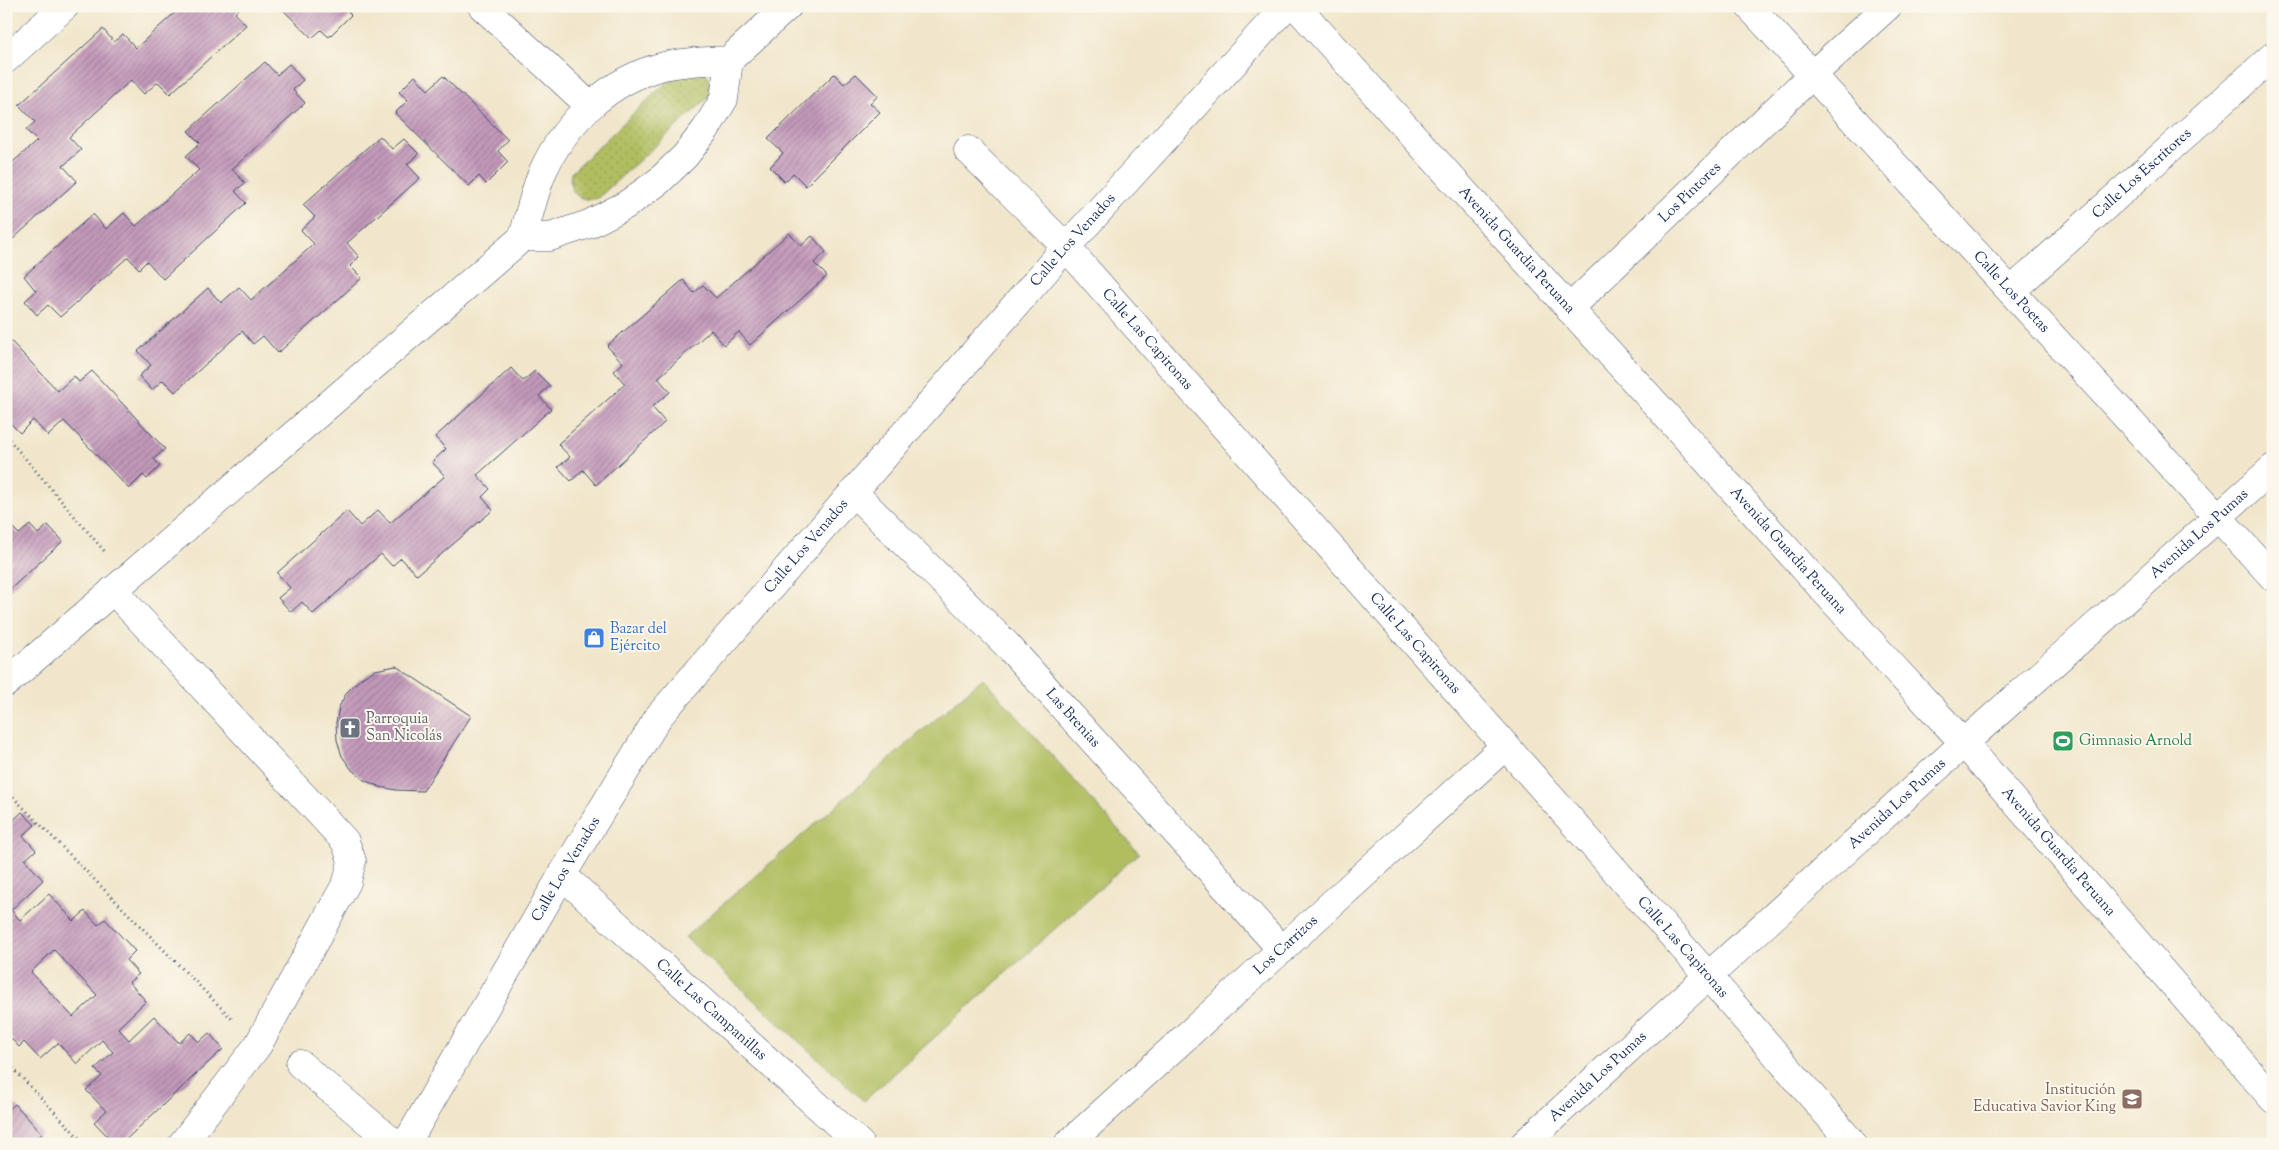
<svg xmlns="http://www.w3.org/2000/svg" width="2279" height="1150" viewBox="0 0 2279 1150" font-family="'Sorts Mill Goudy',serif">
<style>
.grass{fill:url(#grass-dots);stroke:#66765f}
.park{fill:#b1be60;stroke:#66765f}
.building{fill:url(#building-hatch);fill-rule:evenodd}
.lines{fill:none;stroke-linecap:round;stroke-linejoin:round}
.pedestrian-casing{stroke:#3b4a6e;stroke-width:29}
.minor-casing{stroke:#3b4a6e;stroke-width:29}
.tertiary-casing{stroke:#3b4a6e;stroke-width:29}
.path{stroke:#3b4a6e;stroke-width:3;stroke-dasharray:1 4;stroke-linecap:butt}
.pedestrian{stroke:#fff;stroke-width:28}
.minor{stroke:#fff;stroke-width:28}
.tertiary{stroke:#fff;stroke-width:28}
.labels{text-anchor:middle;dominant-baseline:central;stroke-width:4;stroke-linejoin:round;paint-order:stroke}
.street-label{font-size:15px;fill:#1b2f5e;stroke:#fbf7ec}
.shop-label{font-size:15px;fill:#366cbe;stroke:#fbf7ec;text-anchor:start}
.worship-label{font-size:15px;fill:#5b616d;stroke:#fbf7ec;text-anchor:start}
.leisure-label{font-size:15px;fill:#27864d;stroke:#fbf7ec;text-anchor:start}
.education-label{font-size:15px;fill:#785e54;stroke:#fbf7ec;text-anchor:end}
</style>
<defs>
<pattern id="grass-dots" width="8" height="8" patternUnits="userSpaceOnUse" patternTransform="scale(1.25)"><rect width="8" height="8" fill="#b1be60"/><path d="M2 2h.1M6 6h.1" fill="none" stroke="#8f9b52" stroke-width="1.8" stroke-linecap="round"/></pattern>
<pattern id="building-hatch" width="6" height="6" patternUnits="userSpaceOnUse" patternTransform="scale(1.25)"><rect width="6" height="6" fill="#c399ba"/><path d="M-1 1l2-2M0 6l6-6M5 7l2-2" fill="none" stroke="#9e7d9a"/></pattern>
</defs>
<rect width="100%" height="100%" fill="#fbf7ec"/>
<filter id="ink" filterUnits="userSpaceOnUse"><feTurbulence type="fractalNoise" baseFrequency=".02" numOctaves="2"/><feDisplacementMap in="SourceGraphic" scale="10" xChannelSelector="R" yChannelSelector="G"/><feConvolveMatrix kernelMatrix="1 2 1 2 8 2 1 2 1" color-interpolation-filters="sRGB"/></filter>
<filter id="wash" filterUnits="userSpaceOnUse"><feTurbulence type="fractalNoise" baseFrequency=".0096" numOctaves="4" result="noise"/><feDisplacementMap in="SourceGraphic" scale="20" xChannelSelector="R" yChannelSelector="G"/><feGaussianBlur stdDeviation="1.12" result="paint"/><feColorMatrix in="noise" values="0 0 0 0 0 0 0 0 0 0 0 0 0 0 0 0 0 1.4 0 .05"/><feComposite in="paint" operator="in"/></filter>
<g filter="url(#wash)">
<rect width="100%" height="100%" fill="#f1e6cb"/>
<path class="grass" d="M 676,73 L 706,73 L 710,80 L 710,96 L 598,198 C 579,203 567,192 571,173 Z"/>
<path class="park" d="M 983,678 L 1139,853 L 864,1101 L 685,937 Z"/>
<g id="blocks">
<path class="building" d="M 182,6 L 242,6 L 235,13 L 246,25 L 170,94 L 158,82 L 144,94 L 131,80 L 69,137 L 81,150 L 63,166 L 77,181 L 13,239 L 6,231 L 6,168 L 37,141 L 26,130 L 35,122 L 19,105 L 103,29 L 114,42 L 123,34 L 136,48 Z
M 279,6 L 343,6 L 351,15 L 329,37 L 321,30 L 312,38 Z
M 265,62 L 277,75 L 289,64 L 303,80 L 293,90 L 305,103 L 232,169 L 245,183 L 235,191 L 246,203 L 163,279 L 147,261 L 139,269 L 128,257 L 60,317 L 48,305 L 37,315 L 25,301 L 36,291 L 24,276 L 93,214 L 106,229 L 124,213 L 136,226 L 199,170 L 186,156 L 200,143 L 188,131 Z
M 834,74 L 844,84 L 856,74 L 878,96 L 870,103 L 880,112 L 806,186 L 793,173 L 785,182 L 770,167 L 783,153 L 768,139 Z
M 415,76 L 428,90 L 443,76 L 508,140 L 498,151 L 508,162 L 486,184 L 479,176 L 469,186 L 395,113 L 408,100 L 399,92 Z
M 380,136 L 392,149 L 404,139 L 419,154 L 407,164 L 420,178 L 347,243 L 359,257 L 350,266 L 362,278 L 278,353 L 263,336 L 253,344 L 242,331 L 175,392 L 163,380 L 152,390 L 139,376 L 151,365 L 138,351 L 208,288 L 221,303 L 239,287 L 251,300 L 314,244 L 301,230 L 315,217 L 303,205 Z
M 789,233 L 801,246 L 812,236 L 826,252 L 814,263 L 827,276 L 750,345 L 739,332 L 724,345 L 711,330 L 658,378 L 670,392 L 652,407 L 665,422 L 596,485 L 583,470 L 571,481 L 558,467 L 570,457 L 558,444 L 625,384 L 614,371 L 623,363 L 607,346 L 683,280 L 694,293 L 703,285 L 716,298 Z
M 6,336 L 58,391 L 74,376 L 79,382 L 92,371 L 165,449 L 154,459 L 160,466 L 147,479 L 143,475 L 129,489 L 64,421 L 48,436 L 33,420 L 20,433 L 6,419 Z
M 511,368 L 523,381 L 535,371 L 550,386 L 539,396 L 551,409 L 477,475 L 490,489 L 482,497 L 493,510 L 417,575 L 401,558 L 392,566 L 381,554 L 313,614 L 302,602 L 291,612 L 278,598 L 290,588 L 277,573 L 347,511 L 360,526 L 378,510 L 390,523 L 445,476 L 432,462 L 446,449 L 435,437 Z
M 6,521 L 19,534 L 30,525 L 38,534 L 48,525 L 63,541 L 6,593 Z
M 396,666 L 471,716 L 423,791 L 396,790 L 380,787 L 364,780 L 352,770 L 342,756 L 337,740 L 336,723 L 339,707 L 347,692 L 360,679 L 375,670 Z
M 22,812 L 35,825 L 23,836 L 36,850 L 25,860 L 43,880 L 11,910 L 20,920 L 49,894 L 74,921 L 85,911 L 98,925 L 105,919 L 135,951 L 126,960 L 139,974 L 129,982 L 146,1001 L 118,1028 L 129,1040 L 154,1016 L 179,1043 L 190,1033 L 199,1042 L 209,1033 L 223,1049 L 121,1144 L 115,1144 L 94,1122 L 106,1111 L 86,1090 L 102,1076 L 95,1069 L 113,1052 L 102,1040 L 77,1064 L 58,1043 L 40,1059 L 24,1042 L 19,1047 L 6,1033 L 6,827 ZM 54,950 L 97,995 L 73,1017 L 31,972 Z
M 15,1104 L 42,1134 L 31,1144 L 6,1144 L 6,1112 Z"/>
</g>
</g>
<g filter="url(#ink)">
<use href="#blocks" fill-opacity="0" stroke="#3b4a6e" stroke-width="1"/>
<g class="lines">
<g class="pedestrian-casing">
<g id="pedestrian">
<path id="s1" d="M 1569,309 L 1811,76"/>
</g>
</g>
<g class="minor-casing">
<g id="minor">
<path d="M 482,6 L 590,106"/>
<path id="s2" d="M 1296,6 L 1896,670 L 1964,743"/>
<path id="s3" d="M 1749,6 L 2273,577"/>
<path d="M 6,59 L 65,6"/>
<path d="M 1811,76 L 1888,6"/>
<path id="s4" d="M 968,150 L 1066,247 L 1709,977 L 1853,1144"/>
<path d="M 523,237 L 550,237 L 589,224 L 626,205 L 659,181 L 685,156 L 706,129 L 724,99 L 729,60"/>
<path id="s5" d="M 2011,291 L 2273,56"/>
<path id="s6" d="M 854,493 L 1007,645 L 1282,950"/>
<path d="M 113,590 L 345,841 L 352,861 L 347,882 L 258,1045 L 182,1144"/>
<path d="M 6,683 L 523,237 C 529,216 534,192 543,171 C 565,122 610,79 664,66 C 685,61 707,61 729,60 L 788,6"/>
<path id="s7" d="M 562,875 L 860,1144"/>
<path d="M 300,1064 L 395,1144"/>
<path id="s8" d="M 406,1144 L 562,875 L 659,716 L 1066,247 L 1286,6"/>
<path id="s9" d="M 1068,1144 L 1505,746"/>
</g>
</g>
<g class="tertiary-casing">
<g id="tertiary">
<path id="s10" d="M 1964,743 L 2273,1099"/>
<path id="s11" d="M 1524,1144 L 1964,743 L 2273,468"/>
</g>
</g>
<path class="path" d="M 6,436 L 105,552
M 6,790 L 234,1021
M 6,1061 L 85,1144
M 67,1144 L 76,1135"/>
<use href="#pedestrian" class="pedestrian"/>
<use href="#minor" class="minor"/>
<use href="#tertiary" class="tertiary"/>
</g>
</g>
<defs>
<g id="shop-square" transform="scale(1.125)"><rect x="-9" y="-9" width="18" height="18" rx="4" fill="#3f7fe0" stroke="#fbf7ec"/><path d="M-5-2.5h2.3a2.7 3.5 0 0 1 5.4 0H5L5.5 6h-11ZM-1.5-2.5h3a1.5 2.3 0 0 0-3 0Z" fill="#fff"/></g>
<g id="church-square" transform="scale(1.125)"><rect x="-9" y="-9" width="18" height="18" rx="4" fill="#6b7280" stroke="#fbf7ec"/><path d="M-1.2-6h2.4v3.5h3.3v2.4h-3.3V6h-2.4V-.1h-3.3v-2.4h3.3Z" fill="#fff"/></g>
<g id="stadium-square" transform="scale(1.125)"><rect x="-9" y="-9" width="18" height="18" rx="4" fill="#2e9e5b" stroke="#fbf7ec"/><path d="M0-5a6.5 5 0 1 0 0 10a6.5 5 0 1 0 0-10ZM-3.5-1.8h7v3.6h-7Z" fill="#fff"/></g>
<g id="school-square" transform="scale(1.125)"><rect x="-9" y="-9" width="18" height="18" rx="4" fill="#8d6e63" stroke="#fbf7ec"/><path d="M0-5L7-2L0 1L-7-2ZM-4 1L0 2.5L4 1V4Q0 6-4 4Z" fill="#fff"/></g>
</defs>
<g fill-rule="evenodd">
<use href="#shop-square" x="594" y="638"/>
<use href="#church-square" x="350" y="728"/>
<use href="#stadium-square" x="2063" y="741"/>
<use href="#school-square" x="2132" y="1099"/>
</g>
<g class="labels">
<g class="street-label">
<text stroke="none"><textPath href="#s5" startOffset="176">Calle Los Escritores</textPath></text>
<text stroke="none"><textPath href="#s1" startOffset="168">Los Pintores</textPath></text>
<text stroke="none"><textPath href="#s8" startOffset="1128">Calle Los Venados</textPath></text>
<text stroke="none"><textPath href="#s2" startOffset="329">Avenida Guardia Peruana</textPath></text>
<text stroke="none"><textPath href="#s3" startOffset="388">Calle Los Poetas</textPath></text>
<text stroke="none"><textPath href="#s4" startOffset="261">Calle Las Capironas</textPath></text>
<text stroke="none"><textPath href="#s11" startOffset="910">Avenida Los Pumas</textPath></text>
<text stroke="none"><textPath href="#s8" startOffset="722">Calle Los Venados</textPath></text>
<text stroke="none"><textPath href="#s2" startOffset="734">Avenida Guardia Peruana</textPath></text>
<text stroke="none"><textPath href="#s4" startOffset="666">Calle Las Capironas</textPath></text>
<text stroke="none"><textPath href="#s6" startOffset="314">Las Brenias</textPath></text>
<text stroke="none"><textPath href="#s11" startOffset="505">Avenida Los Pumas</textPath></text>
<text stroke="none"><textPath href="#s10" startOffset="144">Avenida Guardia Peruana</textPath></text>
<text stroke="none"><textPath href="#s8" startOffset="318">Calle Los Venados</textPath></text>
<text stroke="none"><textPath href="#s9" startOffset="295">Los Carrizos</textPath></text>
<text stroke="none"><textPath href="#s4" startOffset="1071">Calle Las Capironas</textPath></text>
<text stroke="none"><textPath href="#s7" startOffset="201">Calle Las Campanillas</textPath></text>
<text stroke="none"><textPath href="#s11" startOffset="100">Avenida Los Pumas</textPath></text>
</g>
<g class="shop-label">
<text x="610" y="629">Bazar del<tspan x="610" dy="17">Ejército</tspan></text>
</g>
<g class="worship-label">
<text x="366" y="719">Parroquia<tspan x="366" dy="17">San Nicolás</tspan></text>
</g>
<g class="leisure-label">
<text x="2079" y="741">Gimnasio Arnold</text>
</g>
<g class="education-label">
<text x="2116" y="1090">Institución<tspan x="2116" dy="17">Educativa Savior King</tspan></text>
</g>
</g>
<rect width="2279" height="1150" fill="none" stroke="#fbf7ec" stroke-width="25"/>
</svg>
